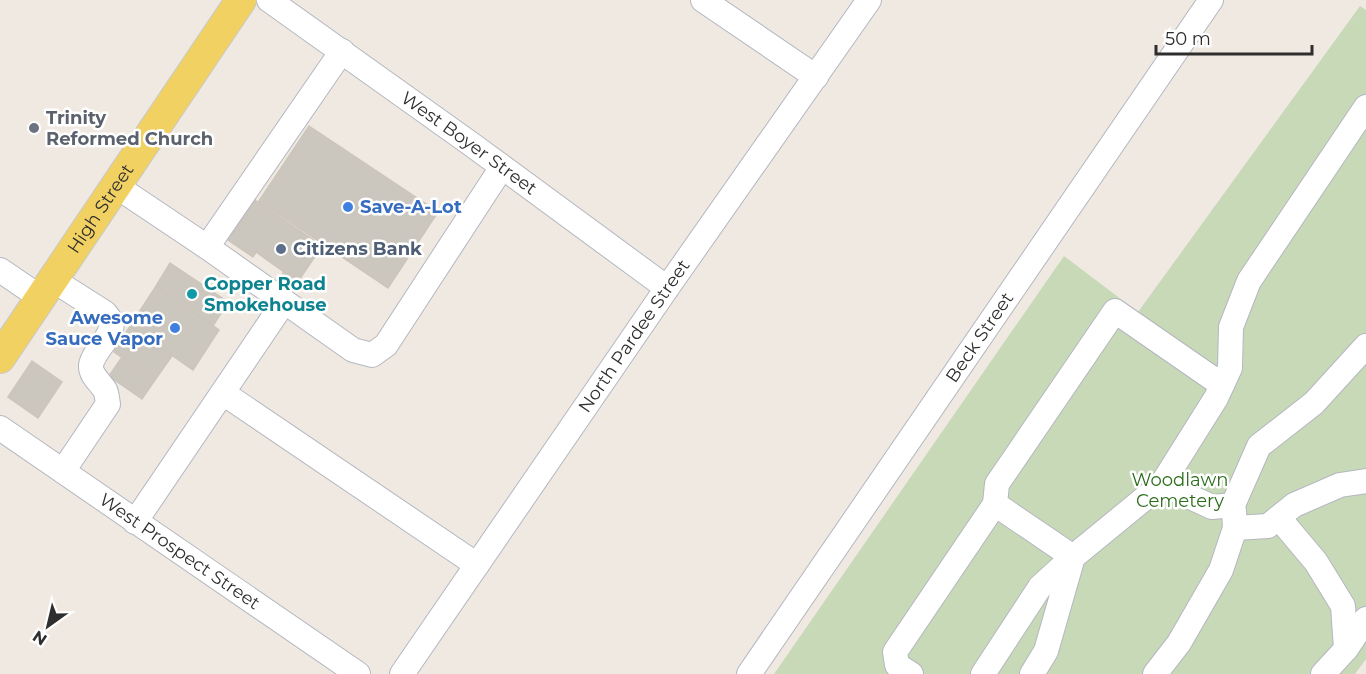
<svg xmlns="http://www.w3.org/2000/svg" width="1366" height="674" viewBox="0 0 1366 674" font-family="Montserrat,sans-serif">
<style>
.cemetery{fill:#c8d9b8}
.building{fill:#cbc7bf;stroke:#cbc5ba;stroke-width:1.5}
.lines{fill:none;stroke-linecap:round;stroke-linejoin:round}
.minor-casing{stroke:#b4b7c1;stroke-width:26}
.major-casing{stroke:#c9c9c9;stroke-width:32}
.minor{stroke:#fff;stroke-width:24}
.major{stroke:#f2d163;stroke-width:30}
.worship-dot{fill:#6b7280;stroke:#fff;stroke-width:2}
.shop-dot{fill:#3f7fe0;stroke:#fff;stroke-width:2}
.service-dot{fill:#5c6f8a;stroke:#fff;stroke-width:2}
.culture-dot{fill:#0f9aa8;stroke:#fff;stroke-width:2}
.labels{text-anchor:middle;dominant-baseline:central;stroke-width:5;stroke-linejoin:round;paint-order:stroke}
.worship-label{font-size:18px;font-weight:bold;fill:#5b616d;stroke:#fff;text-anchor:start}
.street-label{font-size:18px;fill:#2e2e2e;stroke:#fff}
.shop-label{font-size:18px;font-weight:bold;fill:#366cbe;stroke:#fff;text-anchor:start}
.service-label{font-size:18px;font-weight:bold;fill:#4e5e75;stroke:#fff;text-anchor:start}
.culture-label{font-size:18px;font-weight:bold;fill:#0d838f;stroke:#fff;text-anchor:start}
.park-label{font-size:18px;fill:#2c6e1b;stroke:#fff}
</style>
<rect width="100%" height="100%" fill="#efe9e1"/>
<path class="cemetery" d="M 1360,6 L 1366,10 L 1366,659 L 1355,674 L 774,674 L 1064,256 L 1138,312 Z"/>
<path class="building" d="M 309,126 L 438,212 L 388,288 L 259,201 Z
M 255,200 L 322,246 L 291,292 L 277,282 L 284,272 L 256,252 L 253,257 L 228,240 Z
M 170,263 L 228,302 L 213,326 L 156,286 Z
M 156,286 L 219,330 L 193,370 L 130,326 Z
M 130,326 L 172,356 L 155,380 L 114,352 Z
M 122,357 L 155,380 L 142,399 L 109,376 Z
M 32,361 L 62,382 L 38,418 L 8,397 Z"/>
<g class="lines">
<g class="minor-casing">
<g id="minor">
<path id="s1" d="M 269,0 L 471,144 L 667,288"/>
<path d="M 703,0 L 816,77"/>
<path d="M 1366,107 L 1249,281 L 1231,327 L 1230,368 L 1216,398 L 1162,484 L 1212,507 L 1233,505 L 1259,446 L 1314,403 L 1366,346"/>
<path d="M 116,186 L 207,247 L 342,51"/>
<path d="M 207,247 L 353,350 L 372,355 L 386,345 L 502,167"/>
<path d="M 0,270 L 41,298"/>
<path d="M 53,280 L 105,313 L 112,322 C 112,339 94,349 91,365 C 90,375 100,382 105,390 C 107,394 107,399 108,404 L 63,471"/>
<path d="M 223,393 L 477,565"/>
<path id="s2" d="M 0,428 L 358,674"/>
<path d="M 1162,484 L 1073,557 L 995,504 L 997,484 L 1115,311 L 1222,385"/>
<path d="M 1234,511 L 1235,528 L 1268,526 L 1294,505 L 1340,485 L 1366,481"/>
<path d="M 1279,518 L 1316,562 L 1343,606 L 1346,649 L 1323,674"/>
<path d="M 135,522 L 284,302"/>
<path d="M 1346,649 L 1366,619"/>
<path id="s3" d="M 402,674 L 667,288 L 869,0"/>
<path id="s4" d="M 749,674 L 1211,0"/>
<path d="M 911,674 L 897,665 L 895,652 L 995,504"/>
<path d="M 983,674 L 1040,587 L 1073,557"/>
<path d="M 1032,674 L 1046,651 L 1073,557"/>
<path d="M 1155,674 L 1179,643 L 1221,570 L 1235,528"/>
</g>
</g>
<g class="major-casing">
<g id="major">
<path id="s5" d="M 0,358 L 241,0"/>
</g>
</g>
<use href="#minor" class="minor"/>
<use href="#major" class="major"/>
</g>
<circle class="worship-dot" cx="34" cy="128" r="6"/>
<g class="shop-dot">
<circle cx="348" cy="207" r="6"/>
<circle cx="175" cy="328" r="6"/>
</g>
<circle class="service-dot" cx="281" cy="249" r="6"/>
<circle class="culture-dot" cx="192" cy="294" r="6"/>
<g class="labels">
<g class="worship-label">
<text x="46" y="118">Trinity<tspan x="46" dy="21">Reformed Church</tspan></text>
</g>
<g class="street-label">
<text stroke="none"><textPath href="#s1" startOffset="246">West Boyer Street</textPath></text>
<text stroke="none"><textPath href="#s5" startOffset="180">High Street</textPath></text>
<text stroke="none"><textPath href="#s3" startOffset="410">North Pardee Street</textPath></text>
<text stroke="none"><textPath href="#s4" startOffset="408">Beck Street</textPath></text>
<text stroke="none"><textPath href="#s2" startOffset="218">West Prospect Street</textPath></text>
</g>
<g class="shop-label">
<text x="360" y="207">Save-A-Lot</text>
<text x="163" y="318" text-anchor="end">Awesome<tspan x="163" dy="21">Sauce Vapor</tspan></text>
</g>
<g class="service-label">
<text x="293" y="249">Citizens Bank</text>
</g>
<g class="culture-label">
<text x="204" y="284">Copper Road<tspan x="204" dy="21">Smokehouse</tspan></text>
</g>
<g class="park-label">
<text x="1180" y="480">Woodlawn<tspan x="1180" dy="21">Cemetery</tspan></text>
</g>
</g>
<g transform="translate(48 626) rotate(214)" stroke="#ffffff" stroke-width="4.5" paint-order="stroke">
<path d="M0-4.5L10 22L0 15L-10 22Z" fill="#2e2e2e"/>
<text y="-9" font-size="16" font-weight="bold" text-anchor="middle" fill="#2e2e2e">N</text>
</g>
<path d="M1156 45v9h156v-9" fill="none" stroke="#2e2e2e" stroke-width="3"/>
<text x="1165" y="45" font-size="18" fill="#2e2e2e" stroke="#ffffff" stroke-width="4.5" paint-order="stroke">50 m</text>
</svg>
